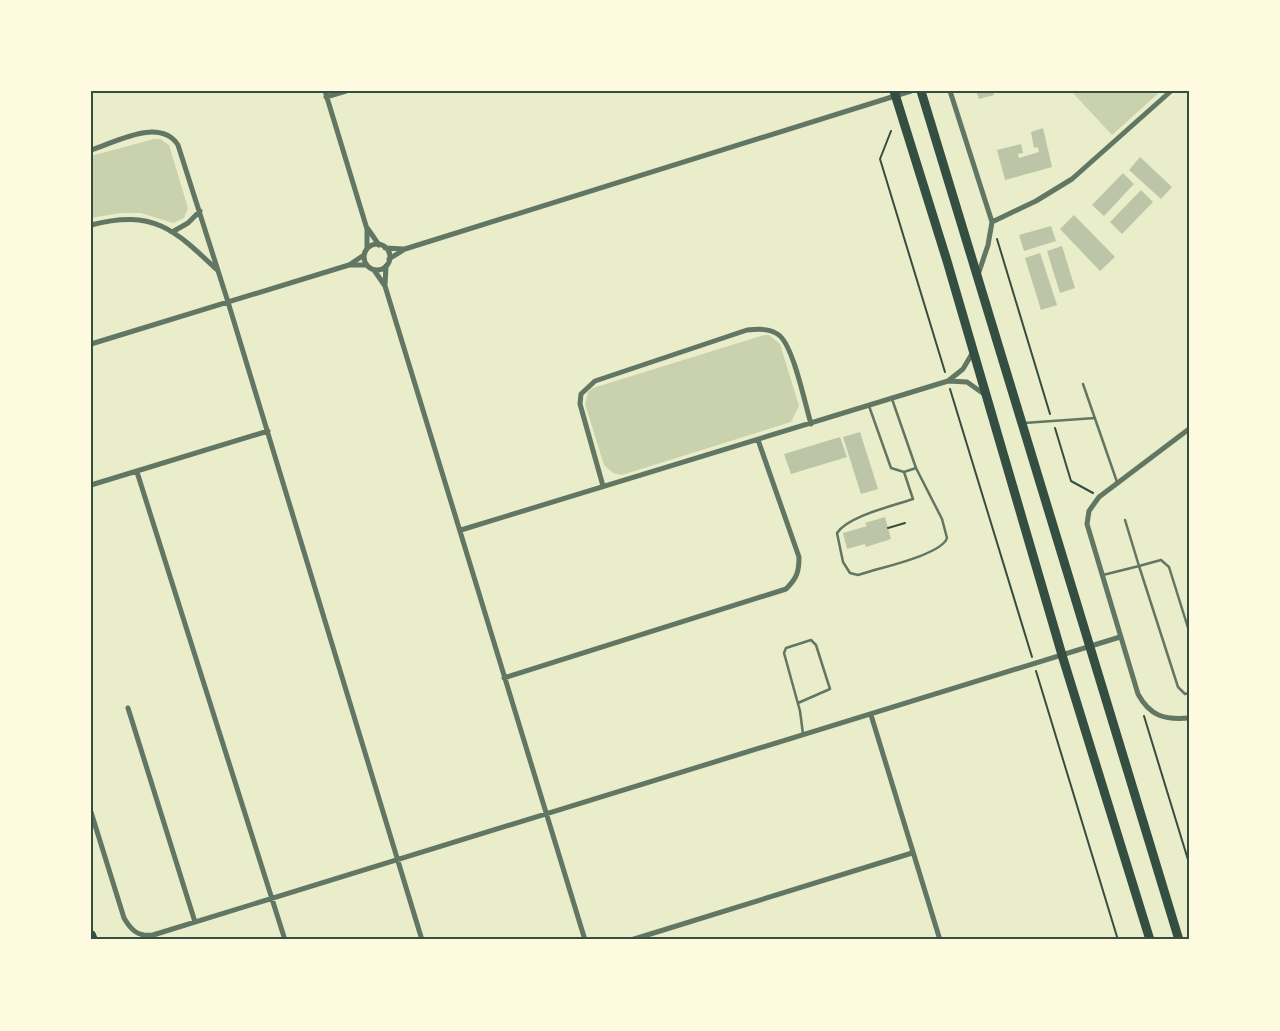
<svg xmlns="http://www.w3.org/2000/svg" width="1280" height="1031" viewBox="0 0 1280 1031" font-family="Signika,sans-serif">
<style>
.green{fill:#cad2ad}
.building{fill:#bcc5a7}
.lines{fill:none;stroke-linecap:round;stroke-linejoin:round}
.path{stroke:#344e41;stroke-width:2}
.service{stroke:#617663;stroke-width:2.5}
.minor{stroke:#617663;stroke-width:5}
.primary{stroke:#344e41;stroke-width:9}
.motorway{stroke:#344e41;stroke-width:10}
.neatline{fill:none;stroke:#344e41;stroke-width:2}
</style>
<rect width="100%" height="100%" fill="#e9edc9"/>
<path class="green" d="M 1071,91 L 1161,91 L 1112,135 Z
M 154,139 L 160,139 L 169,145 L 188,208 L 184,218 L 173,223 L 141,213 L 121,213 L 91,218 L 91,156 Z
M 764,335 L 769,335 L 780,344 L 799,406 L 791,422 L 622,475 L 613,473 L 604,465 L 585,404 L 588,392 L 593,388 Z"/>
<path class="building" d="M 976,91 L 993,91 L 994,95 L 979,99 Z
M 1043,128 L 1052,167 L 1005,180 L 997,150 L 1021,144 L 1023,153 L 1018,154 L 1019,158 L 1039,152 L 1038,147 L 1034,148 L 1031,132 Z
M 1140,157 L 1172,187 L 1161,199 L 1129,170 Z
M 1123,173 L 1134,184 L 1104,216 L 1092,205 Z
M 1141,190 L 1153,202 L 1122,234 L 1110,222 Z
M 1074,215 L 1115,257 L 1100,271 L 1060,229 Z
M 1051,226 L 1056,241 L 1024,251 L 1019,235 Z
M 1062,246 L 1075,288 L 1060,293 L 1047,251 Z
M 1040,253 L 1057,305 L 1041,310 L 1025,258 Z
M 860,432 L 878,489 L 861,494 L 843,437 Z
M 840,437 L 847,457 L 791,474 L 784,454 Z
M 885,517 L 891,539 L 866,547 L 865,544 L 847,549 L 843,533 L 867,526 L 865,523 Z"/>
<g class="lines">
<path class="path" d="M 891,131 L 880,159 L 945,372
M 997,239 L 1050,414
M 950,389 L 1032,657
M 1055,428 L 1071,481 L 1093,493
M 888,528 L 905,523
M 1036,671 L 1118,940
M 1144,716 L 1189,863"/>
<path class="service" d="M 1083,384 L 1117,482
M 892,399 L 916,468 L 942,519 L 947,538 C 942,554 884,567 868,572 L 858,575 L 850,573 L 843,562 L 837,533 C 848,516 893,506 913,499 L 904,472
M 869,406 L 891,468 L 904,472 L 916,468
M 1024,423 L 1095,418
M 1103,575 L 1139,566 L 1125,520
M 1189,631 L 1169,567 L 1161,560 L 1139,566 L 1178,687 L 1185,694 L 1189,693
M 798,703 L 830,689 L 816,645 L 811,640 L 786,648 L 784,653 L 800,711 L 803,734"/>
<path class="minor" d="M 325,91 L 367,229 L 367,249
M 950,91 L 992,222 L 988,245 L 978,275
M 326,97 L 346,91
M 91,150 C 116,142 160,117 178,145 L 228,302 L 422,940
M 992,222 L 1036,201 L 1072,179 L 1171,91
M 91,225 C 153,209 174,229 216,269
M 368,229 L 379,245
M 174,231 L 188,223 L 200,211
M364 257a13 13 0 1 1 26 0a13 13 0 1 1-26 0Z
M 385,248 L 404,249
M 389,259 L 405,249 L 911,91
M 349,265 L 367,265
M 374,270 L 385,286 L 585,940
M 385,285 L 386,266
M 91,344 L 349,265 L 364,255
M 948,381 L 963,369 L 973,352
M 1189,429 L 1099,497 L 1089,511 L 1087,524 L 1138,694 C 1150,716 1164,720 1189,718
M 137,472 L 285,940
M 91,485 L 268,431
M 603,486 L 580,404 L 581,394 L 595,381 L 747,330 C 758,329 771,328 780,336 C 794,349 805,404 811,424
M 461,530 L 948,381 L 967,382 L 984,394
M 504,678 L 786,589 C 797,578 799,572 799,557 L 758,440
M 128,708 L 195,922
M 871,715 L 940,940
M 91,812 L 124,918 C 131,930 138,937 153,935 L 1120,637
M 631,940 L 912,853"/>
<path class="primary" d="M 894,91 L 947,261 L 1062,655 L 1150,940
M 921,91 L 1179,940"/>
<path class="motorway" d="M 91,935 L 93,940"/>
</g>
<rect width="1280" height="1031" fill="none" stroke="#fefae0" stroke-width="185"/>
<rect x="92" y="92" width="1096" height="846" class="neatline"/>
</svg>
